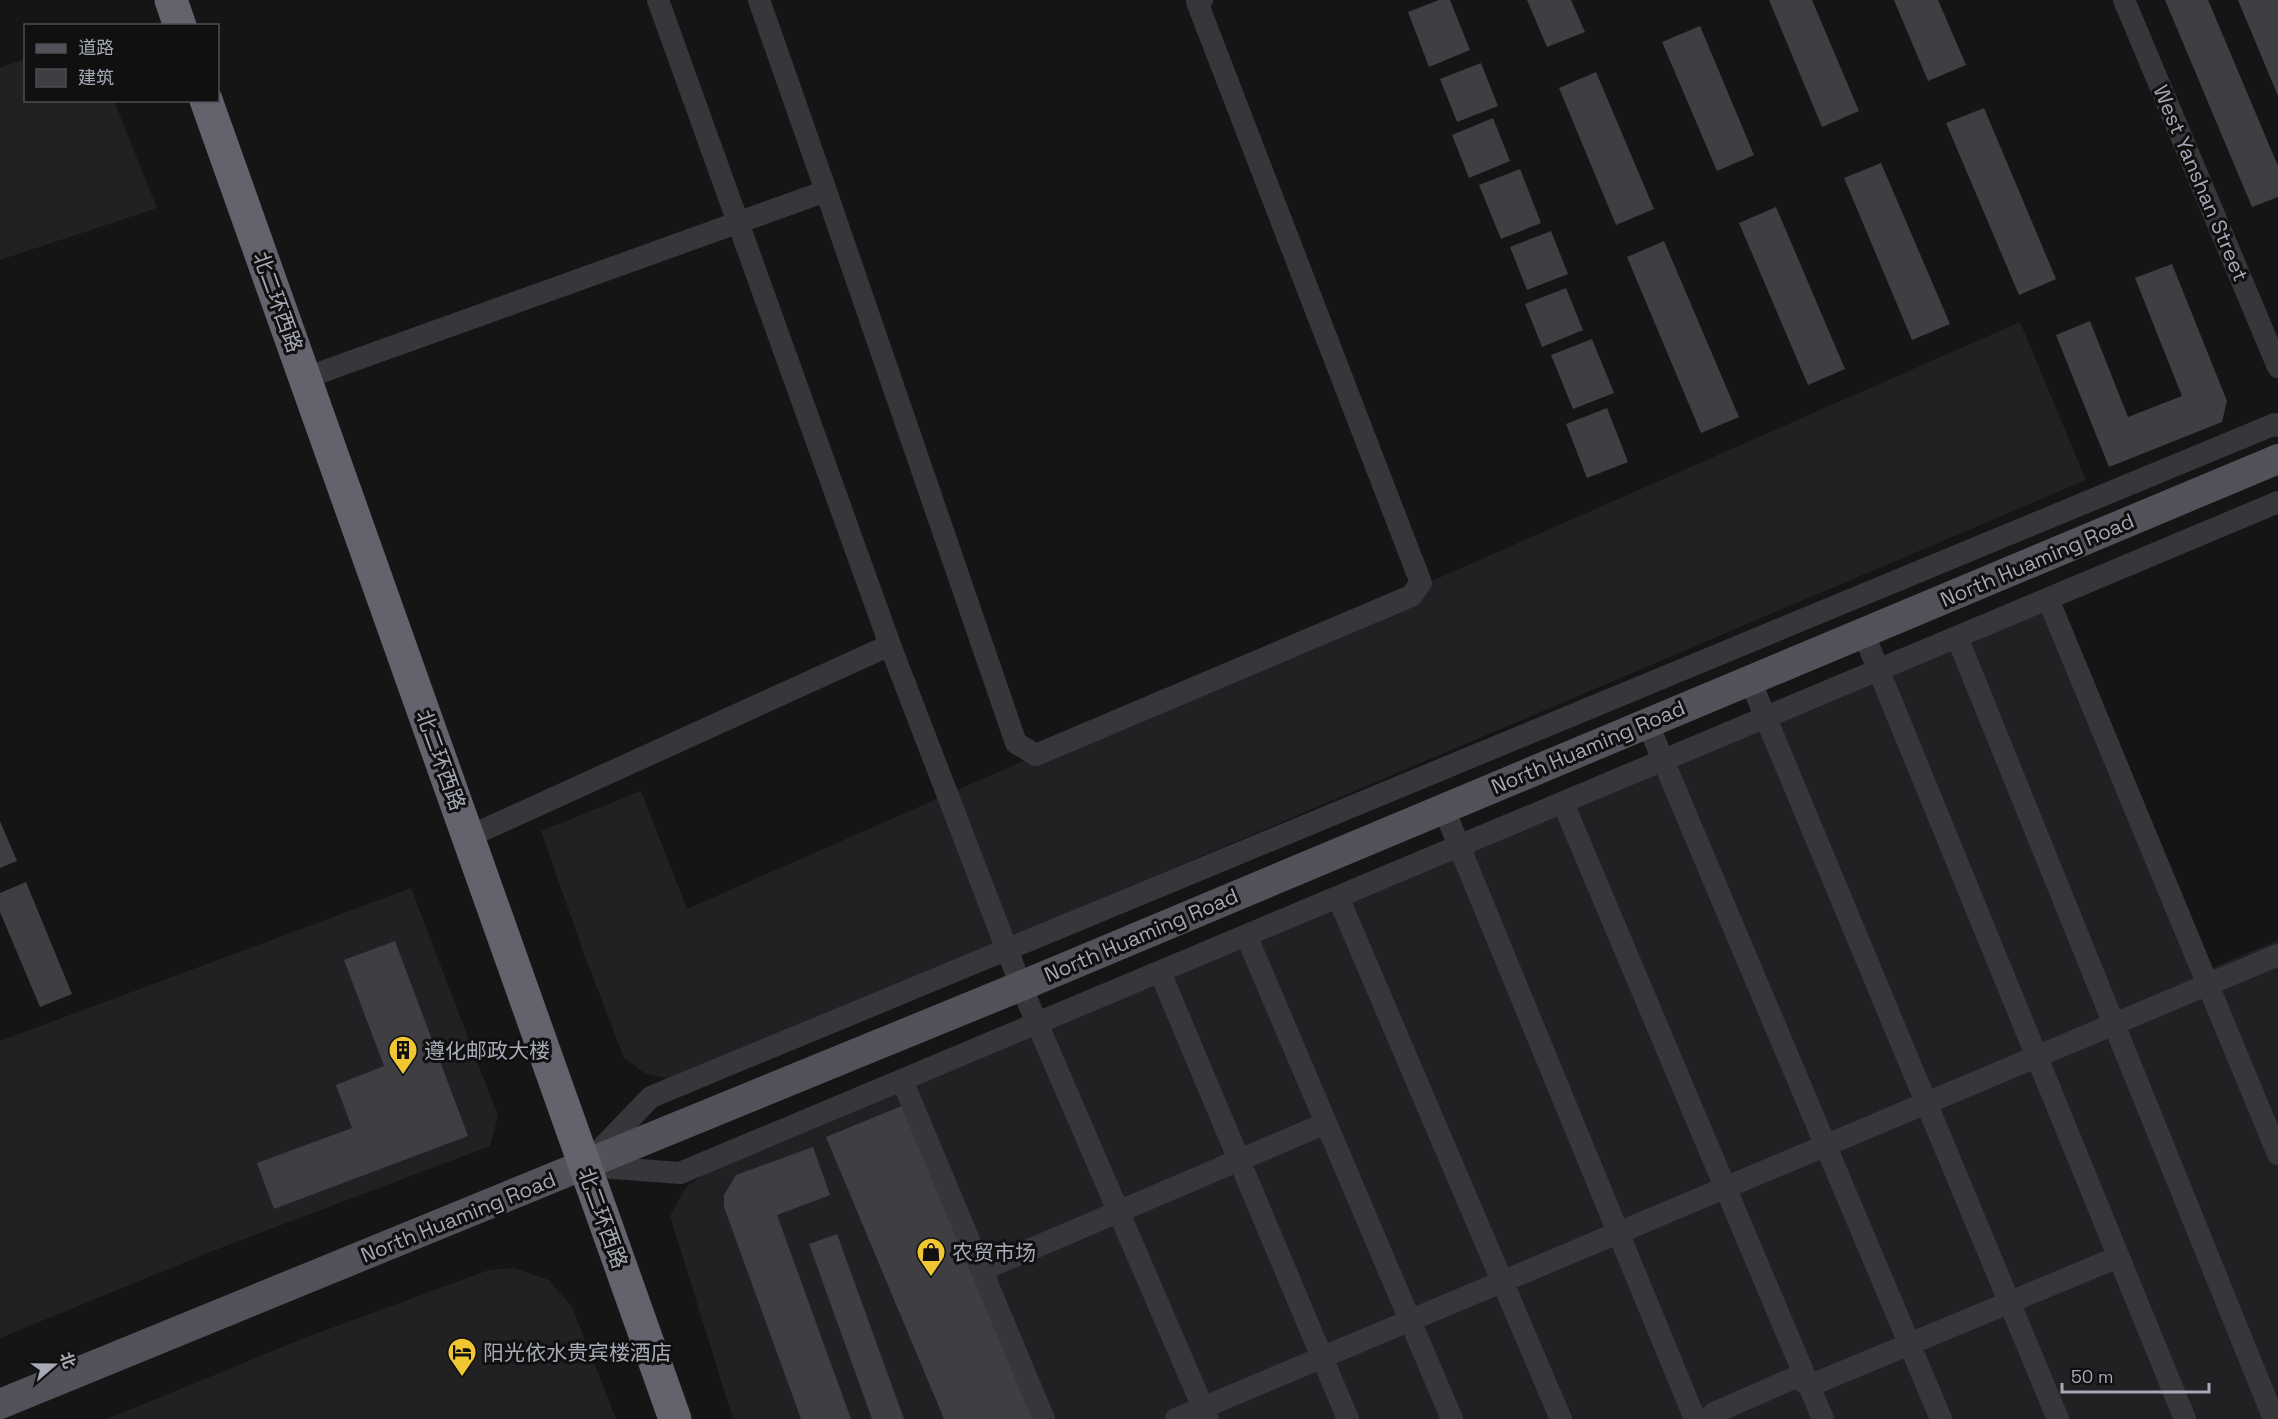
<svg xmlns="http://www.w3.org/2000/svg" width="2278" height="1419" viewBox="0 0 2278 1419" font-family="'Space Grotesk','Noto Sans SC',sans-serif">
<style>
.built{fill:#212123}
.building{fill:#3f3f43}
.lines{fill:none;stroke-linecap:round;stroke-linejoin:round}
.minor{stroke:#36363b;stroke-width:22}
.major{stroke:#52525a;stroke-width:30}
.highway{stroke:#62636c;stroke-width:33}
.labels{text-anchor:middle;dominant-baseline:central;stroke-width:6;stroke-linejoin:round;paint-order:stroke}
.street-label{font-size:21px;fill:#a6a9b6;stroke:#101011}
.poi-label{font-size:21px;fill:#a6a9b6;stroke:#101011;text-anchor:start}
</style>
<rect width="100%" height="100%" fill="#151516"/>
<path class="built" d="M 25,59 L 26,100 L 114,101 L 157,208 L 0,260 L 0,68 Z
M 2020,322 L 2086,480 L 675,1080 L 646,1074 L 624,1058 L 584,954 L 541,831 L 641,791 L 687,909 Z
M 2049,602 L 2200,973 L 2278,940 L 2278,1419 L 733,1419 L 670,1216 L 686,1187 L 722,1161 Z
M 411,888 L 498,1116 L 490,1146 L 210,1252 L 0,1338 L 0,1041 Z
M 514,1268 L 549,1280 L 572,1307 L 616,1419 L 107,1419 L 307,1337 L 489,1270 Z"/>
<path class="building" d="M 1439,0 L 1450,0 L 1470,50 L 1429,67 L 1408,12 Z
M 1527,0 L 1571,0 L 1585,32 L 1547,47 Z
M 1769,0 L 1812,0 L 1859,111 L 1822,127 Z
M 1894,0 L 1938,0 L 1966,65 L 1928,81 Z
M 2165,0 L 2208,0 L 2278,166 L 2278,197 L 2252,207 Z
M 2238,0 L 2278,0 L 2278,96 Z
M 1700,26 L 1754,155 L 1717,171 L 1662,42 Z
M 1481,63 L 1498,106 L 1457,122 L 1440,79 Z
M 1596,72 L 1654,209 L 1616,225 L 1559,88 Z
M 1984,108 L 2056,279 L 2019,295 L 1946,123 Z
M 1493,118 L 1510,161 L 1469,178 L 1452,135 Z
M 1881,163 L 1950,324 L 1912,340 L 1844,178 Z
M 1520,169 L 1541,223 L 1501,239 L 1479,185 Z
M 1776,207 L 1845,369 L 1808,385 L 1739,223 Z
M 1551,231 L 1568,274 L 1527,290 L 1510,247 Z
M 1664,241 L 1739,417 L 1701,433 L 1627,257 Z
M 2172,264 L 2227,401 L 2222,422 L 2109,467 L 2056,335 L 2090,321 L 2128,417 L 2182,396 L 2135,278 Z
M 1566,288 L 1583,330 L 1542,347 L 1525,304 Z
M 1592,339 L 1614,393 L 1573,409 L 1551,355 Z
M 1607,408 L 1628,462 L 1587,478 L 1566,424 Z
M 0,821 L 17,861 L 0,868 Z
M 26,882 L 72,994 L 40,1007 L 0,912 L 0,893 Z
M 395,941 L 468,1136 L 274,1209 L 257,1163 L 352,1128 L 336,1085 L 384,1066 L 344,960 Z
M 904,1105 L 1035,1419 L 944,1419 L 826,1137 Z
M 813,1147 L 830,1195 L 777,1215 L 851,1419 L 801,1419 L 724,1207 L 724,1195 L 736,1175 Z
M 837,1234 L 904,1419 L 872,1419 L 809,1244 Z"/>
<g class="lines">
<path class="minor" d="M 658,0 L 890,645 L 1021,986 L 1208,1419
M 759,0 L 826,191
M 2124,0 L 2278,367
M 305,378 L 826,191 L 1016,743 L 1036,755 L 1411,596 L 1421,583 L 1197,2 L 1202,0
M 2048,599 L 2278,1154
M 1863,632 L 2185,1419
M 1957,637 L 2274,1419
M 1750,680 L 2058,1419
M 1647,722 L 1941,1419
M 1563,803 L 1823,1419
M 1443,807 L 1695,1419
M 468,837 L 890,645
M 1338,897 L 1561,1419
M 1246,935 L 1452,1419
M 1160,972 L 1348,1419
M 902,1080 L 1044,1419
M 592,1158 L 651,1097 L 2275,424 L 2278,426
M 586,1166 L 680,1173 L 2278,502
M 982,1270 L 1326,1123
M 1176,1419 L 2278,955
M 1709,1419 L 1714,1413 L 1796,1377 L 1809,1386 L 2118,1257"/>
<path class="major" d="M 0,1404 L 1021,986 L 2278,459"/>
<path class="highway" d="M 171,0 L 180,26
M 206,100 L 675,1419"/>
</g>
<defs>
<g id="building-pin" transform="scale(1.5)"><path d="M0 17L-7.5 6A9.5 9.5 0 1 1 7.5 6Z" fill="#f0c733" stroke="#101011"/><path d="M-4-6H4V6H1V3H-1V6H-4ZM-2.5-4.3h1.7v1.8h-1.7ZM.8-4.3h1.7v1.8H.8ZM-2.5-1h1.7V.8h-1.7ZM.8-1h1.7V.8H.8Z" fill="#111"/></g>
<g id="shop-pin" transform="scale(1.5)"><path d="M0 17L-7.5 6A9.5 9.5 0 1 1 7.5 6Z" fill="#f0c733" stroke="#101011"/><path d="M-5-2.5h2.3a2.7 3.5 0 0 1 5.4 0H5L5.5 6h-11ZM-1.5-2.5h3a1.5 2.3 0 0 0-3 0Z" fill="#111"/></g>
<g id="hotel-pin" transform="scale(1.5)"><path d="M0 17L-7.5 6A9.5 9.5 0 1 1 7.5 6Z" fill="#f0c733" stroke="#101011"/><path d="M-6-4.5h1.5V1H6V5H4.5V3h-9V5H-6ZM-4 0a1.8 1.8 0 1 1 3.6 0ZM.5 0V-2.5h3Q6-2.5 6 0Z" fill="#111"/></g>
</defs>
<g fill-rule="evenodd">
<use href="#building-pin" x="403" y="1050"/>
<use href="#shop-pin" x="931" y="1252"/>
<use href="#hotel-pin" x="462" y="1352"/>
</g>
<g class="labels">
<g class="street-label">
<text transform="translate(2201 183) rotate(67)">West Yanshan Street</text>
<text transform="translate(278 302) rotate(70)">北二环西路</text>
<text transform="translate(2037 560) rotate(-23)">North Huaming Road</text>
<text transform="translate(1588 747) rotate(-23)">North Huaming Road</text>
<text transform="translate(441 760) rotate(70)">北二环西路</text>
<text transform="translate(1141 935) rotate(-23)">North Huaming Road</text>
<text transform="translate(458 1217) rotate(-22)">North Huaming Road</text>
<text transform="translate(603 1218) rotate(70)">北二环西路</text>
</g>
<g class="poi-label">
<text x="424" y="1050">遵化邮政大楼</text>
<text x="952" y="1252">农贸市场</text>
<text x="483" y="1352">阳光依水贵宾楼酒店</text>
</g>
</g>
<rect x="24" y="24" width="195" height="78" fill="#101011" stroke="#4c4d53" stroke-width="1.5"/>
<rect x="36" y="44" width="30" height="9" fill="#52525a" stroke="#4c4d53" stroke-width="1.5"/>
<text x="78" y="54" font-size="18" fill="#a6a9b6">道路</text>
<rect x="36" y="69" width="30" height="18" fill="#3f3f43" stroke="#4c4d53" stroke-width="1.5"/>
<text x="78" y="84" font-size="18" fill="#a6a9b6">建筑</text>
<g transform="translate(54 1365) rotate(70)" stroke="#101011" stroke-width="4.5" paint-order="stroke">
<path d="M0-4.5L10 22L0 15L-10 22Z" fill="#a6a9b6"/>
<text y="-9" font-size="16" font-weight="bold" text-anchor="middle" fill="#a6a9b6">北</text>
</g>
<path d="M2062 1383v9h147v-9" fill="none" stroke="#a6a9b6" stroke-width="3"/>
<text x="2071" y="1383" font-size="18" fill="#a6a9b6" stroke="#101011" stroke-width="4.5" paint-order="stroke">50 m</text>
</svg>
